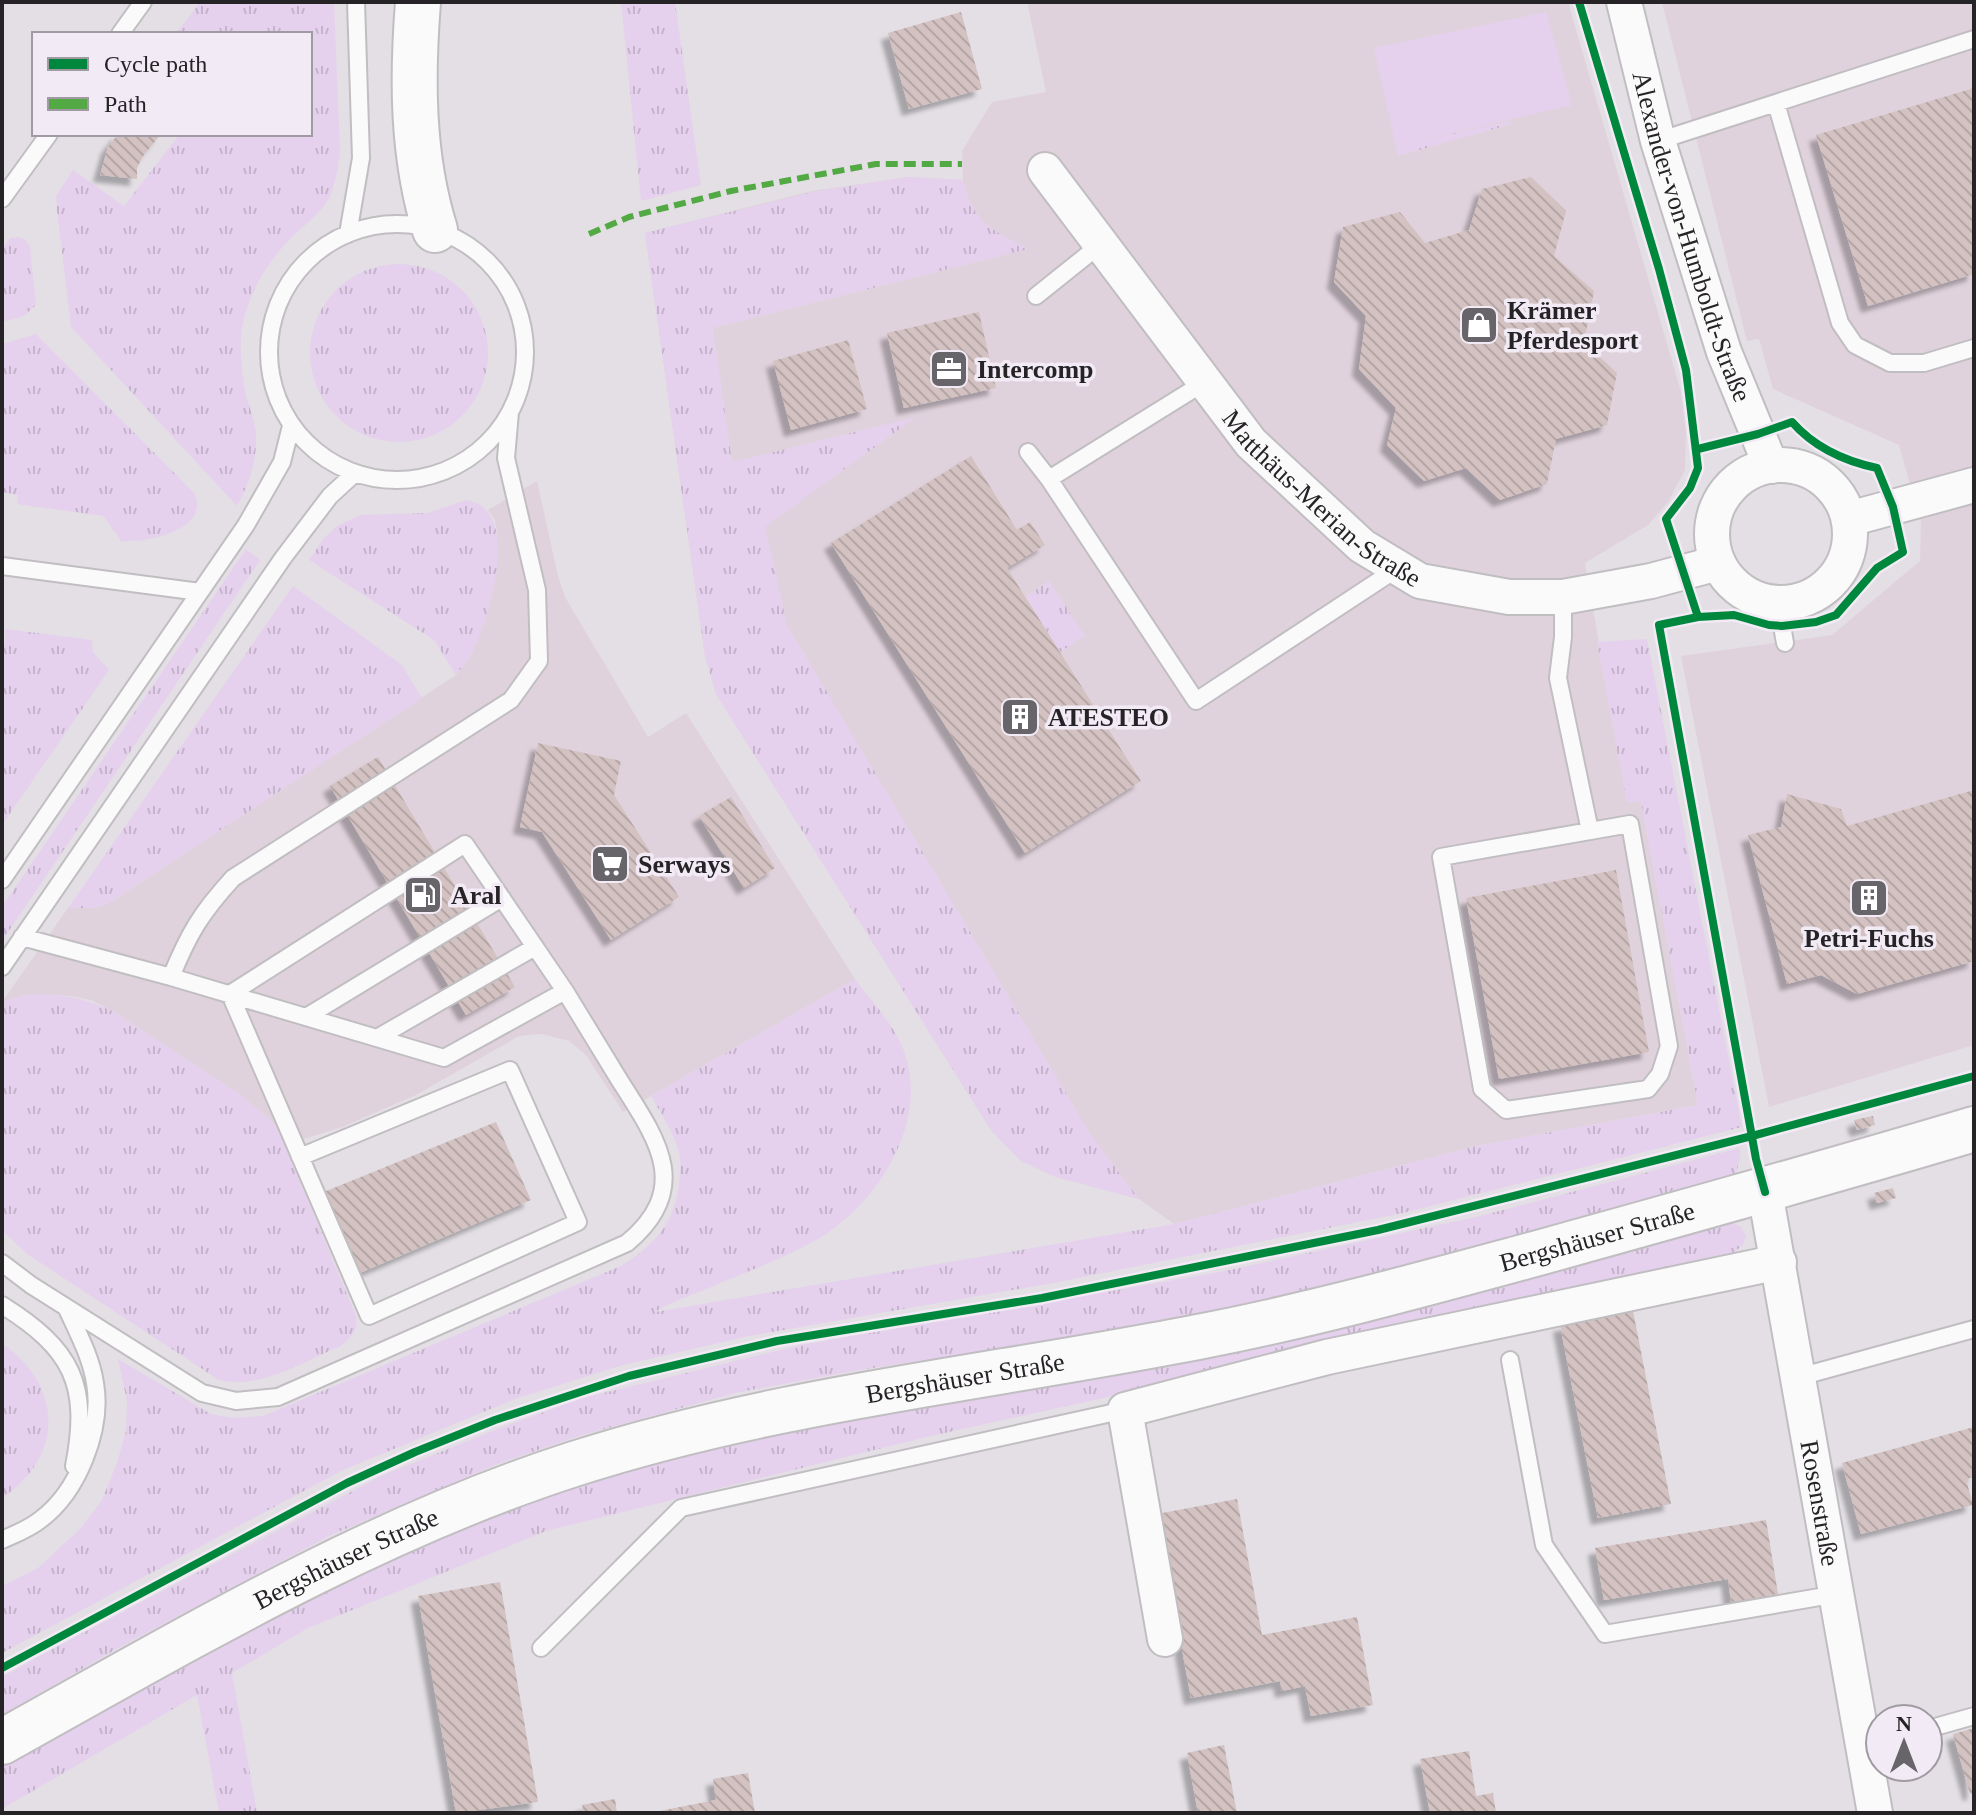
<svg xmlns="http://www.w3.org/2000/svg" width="1976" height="1815" viewBox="0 0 1976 1815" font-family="'Times New Roman',serif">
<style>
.commercial{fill:#e0d2dc}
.grass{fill:url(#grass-tufts)}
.pitch{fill:#e5d1ed}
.building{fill:url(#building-back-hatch);filter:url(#shadow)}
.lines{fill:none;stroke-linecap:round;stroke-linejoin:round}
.service-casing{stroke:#c1bec2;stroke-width:20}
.minor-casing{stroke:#c1bec2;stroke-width:38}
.secondary-casing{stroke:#c1bec2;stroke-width:48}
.motorway-casing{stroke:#c1bec2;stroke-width:48}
.service{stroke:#fbfafb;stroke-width:16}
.minor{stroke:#fbfafb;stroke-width:34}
.secondary{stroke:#fbfafb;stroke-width:44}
.motorway{stroke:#fbfafb;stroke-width:44}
.quiet{stroke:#53aa44;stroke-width:6;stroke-dasharray:12 6;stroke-linecap:butt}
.cycleway-casing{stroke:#f2ebf5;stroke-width:13}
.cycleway{stroke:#00873e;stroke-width:8}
.labels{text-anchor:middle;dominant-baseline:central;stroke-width:7;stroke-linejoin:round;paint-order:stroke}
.street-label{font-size:26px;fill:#262327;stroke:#f2ebf5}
.poi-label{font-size:26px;font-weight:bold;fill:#262327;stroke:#f2ebf5;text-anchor:start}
</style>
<defs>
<pattern id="grass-tufts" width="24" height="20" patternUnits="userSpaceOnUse" patternTransform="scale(2)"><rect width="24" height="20" fill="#e5d1ed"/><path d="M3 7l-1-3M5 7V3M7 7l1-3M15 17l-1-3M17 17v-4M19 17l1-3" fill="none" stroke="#c4b3cb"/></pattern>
<pattern id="building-back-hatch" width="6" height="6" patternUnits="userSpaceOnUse" patternTransform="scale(2)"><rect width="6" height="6" fill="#d3c2c1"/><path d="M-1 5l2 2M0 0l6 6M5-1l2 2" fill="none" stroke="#b5a6a6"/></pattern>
<filter id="shadow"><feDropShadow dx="-7" dy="7" stdDeviation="2" flood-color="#0004"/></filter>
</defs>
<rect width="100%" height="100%" fill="#e3dfe5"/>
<path class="commercial" d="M 1027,2 L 1568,2 L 1681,392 L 1686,433 L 1685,470 L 1668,502 L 1648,525 L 1585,563 L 1627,802 L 1641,800 L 1698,1105 L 1476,1146 L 1174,1224 L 1139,1199 L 1056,1177 L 1021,1161 L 991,1130 L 716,694 L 705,656 L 645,233 L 812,191 L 909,177 L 963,180 L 962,151 L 992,102 L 1046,92 Z
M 1662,2 L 1974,2 L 1974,1045 L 1769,1107 L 1681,656 L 1832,635 L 1920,561 L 1921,523 L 1899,445 L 1773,389 L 1759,339 L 1747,341 Z
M 537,481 L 558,576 L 565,597 L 648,737 L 686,713 L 855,979 L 623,1112 L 586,1055 L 569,1041 L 542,1034 L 519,1036 L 416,1095 L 342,1127 L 285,1145 L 274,1124 L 241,1095 L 114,1012 L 91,1000 L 71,996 L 31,994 L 2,1002 L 68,908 L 96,908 L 112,901 L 456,675 L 470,657 L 479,635 L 495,574 L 497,534 L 495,520 L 488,510 Z"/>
<path class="grass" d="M 200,2 L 334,2 L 340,151 C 338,167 336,184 329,198 C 320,215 304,225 291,238 C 267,262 248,294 242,328 C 239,348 242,375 246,395 C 249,408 256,422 256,436 C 257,462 249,484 237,506 L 71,327 L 57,211 L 56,196 L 73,170 L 124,206 L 180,134 L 310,134 L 310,34 L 176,34 Z
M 621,2 L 675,2 L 701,185 L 641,201 Z
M 1510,121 L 1511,124 L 1398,156 L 1396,146 Z
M 909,177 L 963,180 C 976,227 989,227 1028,249 L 713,328 L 732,462 L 916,417 L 765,527 L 787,625 L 1091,1135 L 1139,1199 L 1056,1177 L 1021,1161 L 991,1130 L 716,694 L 705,656 L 645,233 L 812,192 Z
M 19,237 L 26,240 L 30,247 L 36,305 L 24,316 L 2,322 L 2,249 L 10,238 Z
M310 353a89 89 0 1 1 178 0a89 89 0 1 1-178 0Z
M 36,334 L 194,493 C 212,530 146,543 121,541 L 104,516 L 17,504 L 18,495 L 2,492 L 2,344 Z
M 466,500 C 524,509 489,620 471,655 C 468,662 461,668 456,675 L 434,640 L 309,560 L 324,538 L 337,526 L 360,515 L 428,513 Z
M 246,549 L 260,560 L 2,941 L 2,907 Z
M 1049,581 L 1085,636 L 1060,652 L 1025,597 Z
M 293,586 L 402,665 L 422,698 L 112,901 L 96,908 L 68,908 Z
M 5,629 L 92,640 L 93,652 L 109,670 L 2,825 L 2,645 L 5,645 Z
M 1647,639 L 1742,1127 L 1403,1213 L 1053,1283 L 749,1336 L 623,1365 L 515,1399 L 343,1470 L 2,1653 L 2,1586 L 38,1568 L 81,1528 L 102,1500 L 117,1463 L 126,1431 L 127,1401 L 118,1359 L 211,1414 L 232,1418 L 263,1416 L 621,1266 C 654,1245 675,1224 679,1183 C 680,1171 682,1158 677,1146 C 671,1128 660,1112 651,1096 L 855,979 C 869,998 887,1017 898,1038 C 938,1113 878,1208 811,1243 C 775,1262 736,1276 699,1292 C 684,1298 667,1304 655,1312 L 1174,1224 L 1476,1146 L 1698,1105 L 1641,801 L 1627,803 L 1597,642 Z
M 31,994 C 62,994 86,998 114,1012 L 241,1095 L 274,1124 L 285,1145 L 356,1316 C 358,1331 352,1337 341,1346 C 304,1361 260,1390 219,1380 L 27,1254 L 2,1230 L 2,1002 Z
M 1740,1148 L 1740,1159 L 1735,1177 L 1526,1237 L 1208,1317 L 859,1370 L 735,1393 L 579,1436 L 500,1463 L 329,1536 L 120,1647 L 2,1715 L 2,1677 L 45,1653 L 381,1476 L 500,1428 L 583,1398 L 801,1345 L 1220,1272 L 1480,1216 Z
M 1728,1222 L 1740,1226 L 1746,1236 L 1743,1245 L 1722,1262 L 931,1436 L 546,1531 L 308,1628 L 232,1673 L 257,1813 L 219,1813 L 197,1695 L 2,1809 L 2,1762 L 235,1634 L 478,1518 L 687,1450 Z
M 2,1343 C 63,1386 65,1456 2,1498 Z"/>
<path class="pitch" d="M 1546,12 L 1572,105 L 1396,146 L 1374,48 Z"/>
<path class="building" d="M 961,12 L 982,89 L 909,109 L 888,33 Z
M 1974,88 L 1974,274 L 1868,306 L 1816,135 Z
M 118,134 L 161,134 L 143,156 L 137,168 L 137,179 L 100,175 L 108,147 Z
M 1531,177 L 1566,211 L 1554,256 L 1594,291 L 1584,342 L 1617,373 L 1607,425 L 1556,439 L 1547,484 L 1500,500 L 1466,468 L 1424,481 L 1387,445 L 1396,408 L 1359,369 L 1366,316 L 1334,282 L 1343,227 L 1400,212 L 1425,243 L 1469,230 L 1482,189 Z
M 979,312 L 996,388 L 904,408 L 887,333 Z
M 848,340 L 867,409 L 791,430 L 773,361 Z
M 971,456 L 1017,530 L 1030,522 L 1045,545 L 1007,568 L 1141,781 L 1025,853 L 831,543 Z
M 538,743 L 621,761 L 614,795 L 679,897 L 611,940 L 542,832 L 520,827 Z
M 378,757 L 515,987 L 466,1015 L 330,786 Z
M 1974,790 L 1974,961 L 1857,994 L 1821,975 L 1787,984 L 1748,835 L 1781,827 L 1787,794 L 1841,809 L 1847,826 Z
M 731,797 L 775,868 L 744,888 L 699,816 Z
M 1616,870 L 1649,1052 L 1499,1079 L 1466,898 Z
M 1873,1116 L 1875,1125 L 1857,1130 L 1854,1120 Z
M 496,1122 L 531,1200 L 360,1273 L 324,1192 Z
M 1893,1188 L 1896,1198 L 1877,1203 L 1874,1193 Z
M 1633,1311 L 1671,1504 L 1598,1518 L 1560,1325 Z
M 1974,1427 L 1974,1477 L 1966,1479 L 1973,1505 L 1861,1534 L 1842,1463 Z
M 1237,1499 L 1262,1635 L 1357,1617 L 1373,1705 L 1311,1716 L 1305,1686 L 1282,1691 L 1280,1681 L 1191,1698 L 1157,1514 Z
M 1766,1520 L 1778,1594 L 1731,1602 L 1728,1579 L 1604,1600 L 1595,1548 Z
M 500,1582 L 538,1802 L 456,1813 L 418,1596 Z
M 1974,1728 L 1974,1793 L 1970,1794 L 1953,1734 Z
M 1224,1745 L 1237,1813 L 1198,1813 L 1187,1753 Z
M 1469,1751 L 1476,1796 L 1493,1793 L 1496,1813 L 1430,1813 L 1420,1759 Z
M 748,1773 L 755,1813 L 649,1813 L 716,1800 L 713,1779 Z
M 615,1799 L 617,1813 L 584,1813 L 582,1805 Z"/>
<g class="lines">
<g class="service-casing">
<path id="service" d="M 120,34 L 143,2
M 1776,103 L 1840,323 L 1855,345 L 1890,363 L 1924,363 L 1974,348
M 1658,141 L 1974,39
M 2,199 L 49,134
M269 352a128 128 0 1 1 256 0a128 128 0 1 1-256 0Z
M 348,234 L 361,158 L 356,2
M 1036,296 L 1101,244
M 1205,382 L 1049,479 L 1196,701 L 1398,568
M 1028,452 L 1049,479
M 2,566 L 200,592
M 1563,597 L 1563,637 L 1558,678 L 1590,831
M 1778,603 L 1785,643
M 1630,824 L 1669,1046 L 1660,1074 L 1648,1089 L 1506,1110 L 1482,1089 L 1441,857 Z
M 2,880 L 246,525 L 282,462 L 291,426
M 22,937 L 171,977 C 189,933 201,913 233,878 L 511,700 L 539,661 L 537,590 L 506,458 L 510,412
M 2,967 L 283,558 L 330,496 L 354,474
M 306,1017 L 502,898
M 377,1038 L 535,947
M 300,1157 L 510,1070 L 578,1222 L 369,1316 L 230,994 L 465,844 L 565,991
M 2,1263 L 31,1285 L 202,1393 L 236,1401 L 278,1397 L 627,1243 C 693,1188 657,1139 620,1081 C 602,1051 583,1021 565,991 L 444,1058 L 171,977
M 2,1305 C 72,1349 90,1384 74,1466
M 1510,1360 L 1544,1545 L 1605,1634 L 1837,1594
M 1799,1377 L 1974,1329
M 2,1540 C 15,1534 29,1529 40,1520 C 78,1492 103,1429 95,1383 C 91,1357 78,1333 67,1309
M 541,1648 L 681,1508 L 1125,1410
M 1928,1729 L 1974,1716"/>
</g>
<g class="minor-casing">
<g id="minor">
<path id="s1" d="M 1624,2 L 1658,141 L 1724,352 L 1771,466"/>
<path id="s2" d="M 1045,170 L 1251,443 L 1362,546 L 1420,581 L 1509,597 L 1563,597 L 1651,581 L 1718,563"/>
<circle cx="1781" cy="534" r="69"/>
<path d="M 1849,519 L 1974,485"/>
<path id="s3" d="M 1765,1192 L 1875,1813"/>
<path d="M 1165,1639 L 1125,1410 L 1327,1357 L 1779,1262"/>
</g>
</g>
<g class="secondary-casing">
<g id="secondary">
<path id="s4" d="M 2,1742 C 187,1639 372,1529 574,1464 C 779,1398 997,1377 1208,1335 C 1320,1313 1431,1282 1542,1252 C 1686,1212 1830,1172 1974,1129"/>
</g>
</g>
<g class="motorway-casing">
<path id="motorway" d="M 418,2 C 412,79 412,156 435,230"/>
</g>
<use href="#service" class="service"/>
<use href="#minor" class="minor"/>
<use href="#secondary" class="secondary"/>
<use href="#motorway" class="motorway"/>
<path class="quiet" d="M 589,234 L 629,217 L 731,191 L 876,164 L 962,164"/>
<g class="cycleway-casing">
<path id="cycleway" d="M 1579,2 L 1659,269 L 1686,370 L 1698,468 L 1690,488 L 1666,519 L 1698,617 L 1659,625 L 1756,1159 L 1765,1192
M 1698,449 L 1758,434 L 1792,422 C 1814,447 1844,461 1877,468 L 1893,507 L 1903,552 L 1877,568 L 1836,615 L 1816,622 L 1782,626 L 1769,625 L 1734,615 L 1698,617
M 2,1668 L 347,1483 L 415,1452 L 495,1420 L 629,1376 L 777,1341 L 1042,1298 L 1378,1230 L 1752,1136 L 1974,1076"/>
</g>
<use href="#cycleway" class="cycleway"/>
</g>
<defs>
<g id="shop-square" transform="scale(2)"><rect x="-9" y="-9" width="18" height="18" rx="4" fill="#68656a" stroke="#f2ebf5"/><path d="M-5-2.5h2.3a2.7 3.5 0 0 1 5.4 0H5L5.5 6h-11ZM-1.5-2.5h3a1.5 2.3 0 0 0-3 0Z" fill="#fff"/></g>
<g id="office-square" transform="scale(2)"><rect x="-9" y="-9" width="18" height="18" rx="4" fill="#68656a" stroke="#f2ebf5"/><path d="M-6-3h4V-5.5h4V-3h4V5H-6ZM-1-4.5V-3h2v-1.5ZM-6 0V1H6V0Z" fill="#fff"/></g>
<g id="building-square" transform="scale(2)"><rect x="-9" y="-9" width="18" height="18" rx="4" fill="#68656a" stroke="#f2ebf5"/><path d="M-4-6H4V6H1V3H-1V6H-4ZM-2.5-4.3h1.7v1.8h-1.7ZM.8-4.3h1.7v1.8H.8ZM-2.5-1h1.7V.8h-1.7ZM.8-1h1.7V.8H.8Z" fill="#fff"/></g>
<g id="supermarket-square" transform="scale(2)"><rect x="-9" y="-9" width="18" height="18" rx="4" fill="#68656a" stroke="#f2ebf5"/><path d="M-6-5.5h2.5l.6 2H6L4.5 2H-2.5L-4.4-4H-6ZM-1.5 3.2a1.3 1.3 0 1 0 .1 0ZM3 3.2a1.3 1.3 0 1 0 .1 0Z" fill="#fff"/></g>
<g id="fuel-square" transform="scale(2)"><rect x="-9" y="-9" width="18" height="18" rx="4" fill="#68656a" stroke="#f2ebf5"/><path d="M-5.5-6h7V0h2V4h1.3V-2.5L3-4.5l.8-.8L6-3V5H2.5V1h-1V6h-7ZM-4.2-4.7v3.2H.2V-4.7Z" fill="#fff"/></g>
</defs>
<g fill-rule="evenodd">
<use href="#shop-square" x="1479" y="325"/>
<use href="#office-square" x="949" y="369"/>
<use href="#building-square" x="1020" y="717"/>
<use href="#supermarket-square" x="610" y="864"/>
<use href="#fuel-square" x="423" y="895"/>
<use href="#building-square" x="1869" y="898"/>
</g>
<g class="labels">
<g class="street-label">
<text stroke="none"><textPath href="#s1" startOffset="244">Alexander-von-Humboldt-Straße</textPath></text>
<text stroke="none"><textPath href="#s2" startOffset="432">Matthäus-Merian-Straße</textPath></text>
<text stroke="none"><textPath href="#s4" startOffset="1686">Bergshäuser Straße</textPath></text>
<text stroke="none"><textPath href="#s4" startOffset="1038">Bergshäuser Straße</textPath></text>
<text stroke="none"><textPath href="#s3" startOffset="316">Rosenstraße</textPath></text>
<text stroke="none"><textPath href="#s4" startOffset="390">Bergshäuser Straße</textPath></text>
</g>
<g class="poi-label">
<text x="1507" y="310">Krämer<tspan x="1507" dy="30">Pferdesport</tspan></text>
<text x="977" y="369">Intercomp</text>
<text x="1048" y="717">ATESTEO</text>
<text x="638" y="864">Serways</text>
<text x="451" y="895">Aral</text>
<text x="1869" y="938" text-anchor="middle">Petri-Fuchs</text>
</g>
</g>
<rect width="1976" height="1815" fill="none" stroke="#262327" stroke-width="8"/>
<rect x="32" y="32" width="280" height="104" fill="#f2ebf5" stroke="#a09ba3" stroke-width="2"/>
<rect x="48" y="58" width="40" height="12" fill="#00873e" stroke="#a09ba3" stroke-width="2"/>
<text x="104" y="72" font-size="24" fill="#262327">Cycle path</text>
<rect x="48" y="98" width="40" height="12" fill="#53aa44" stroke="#a09ba3" stroke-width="2"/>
<text x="104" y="112" font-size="24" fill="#262327">Path</text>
<g transform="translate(1904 1743)"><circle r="38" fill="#f2ebf5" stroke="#a09ba3" stroke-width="2"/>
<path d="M0-6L14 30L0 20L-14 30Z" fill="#68656a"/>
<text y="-12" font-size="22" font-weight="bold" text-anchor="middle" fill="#262327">N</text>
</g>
</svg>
